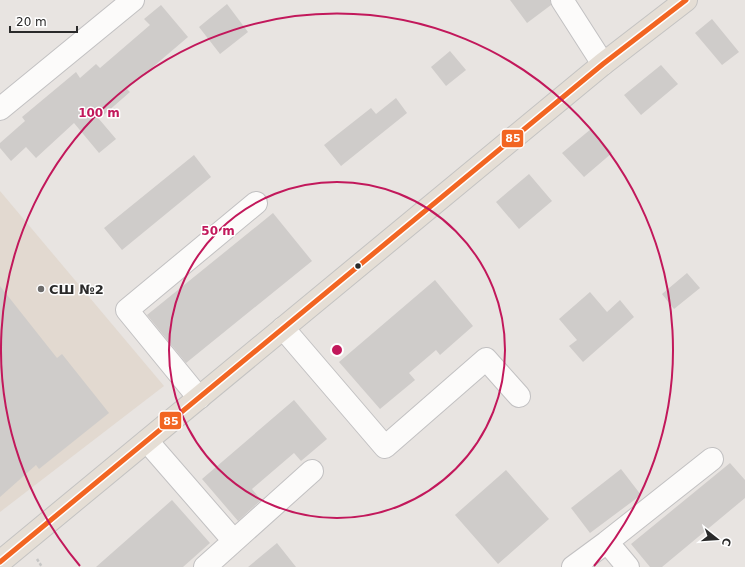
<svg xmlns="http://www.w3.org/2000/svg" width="745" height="567" viewBox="0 0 745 567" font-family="'DejaVu Sans',sans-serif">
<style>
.education{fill:#e2d9d0}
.building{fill:#cfccca}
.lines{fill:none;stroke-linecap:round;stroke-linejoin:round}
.minor-casing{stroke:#c2c1c2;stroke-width:24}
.major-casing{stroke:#c4c3c2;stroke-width:24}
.path{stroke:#c6c6c5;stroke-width:2.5;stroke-dasharray:3 2;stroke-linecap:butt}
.minor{stroke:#fcfbfa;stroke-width:22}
.major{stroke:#e5ded5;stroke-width:22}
.bus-1-casing{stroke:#fff;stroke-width:8}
.bus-1{stroke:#f26522;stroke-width:5}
.ring{fill:none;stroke:#c2185b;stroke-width:2}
.bus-dot{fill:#2a2a2a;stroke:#fff;stroke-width:1.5}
.poi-dot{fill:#6c6b6a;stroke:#fff;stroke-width:1.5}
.labels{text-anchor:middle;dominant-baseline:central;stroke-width:3;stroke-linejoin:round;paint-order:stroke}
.poi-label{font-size:13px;font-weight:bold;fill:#2a2a2a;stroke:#fff;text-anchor:start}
.centre{fill:#c2185b;stroke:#fff;stroke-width:2}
.ring-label{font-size:12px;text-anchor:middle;font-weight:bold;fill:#c2185b;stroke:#fff;stroke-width:3;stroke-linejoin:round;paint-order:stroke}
.line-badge{stroke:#fff;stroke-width:1.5}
.badge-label{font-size:11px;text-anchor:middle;font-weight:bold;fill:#fff}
</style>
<rect width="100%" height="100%" fill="#e8e4e1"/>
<path class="education" d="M 0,191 L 164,386 L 0,512 Z"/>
<path class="building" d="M 510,0 L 550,0 L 551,5 L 527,23 Z
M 227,4 L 248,32 L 220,54 L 199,27 Z
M 161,5 L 188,37 L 127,89 L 130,92 L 99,119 L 116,139 L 99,153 L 74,123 L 36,158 L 26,147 L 11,161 L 0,148 L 0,143 L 25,121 L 22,117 L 76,72 L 80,78 L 96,64 L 100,68 L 150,25 L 144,19 Z
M 712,19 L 739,52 L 722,65 L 695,33 Z
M 450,51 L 466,70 L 446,86 L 431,67 Z
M 661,65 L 678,84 L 641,115 L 624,95 Z
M 396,98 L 407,113 L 341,166 L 324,145 L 371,108 L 376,114 Z
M 591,129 L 612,153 L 584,177 L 562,153 Z
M 194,155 L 211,177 L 122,250 L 104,228 Z
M 529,174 L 552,201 L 519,229 L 496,202 Z
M 273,213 L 312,261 L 186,363 L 147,315 Z
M 687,273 L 700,288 L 674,309 L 662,294 Z
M 435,280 L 473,326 L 440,355 L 436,350 L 409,373 L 415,380 L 380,409 L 339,362 Z
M 0,286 L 57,358 L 62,354 L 109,413 L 39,469 L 36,465 L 0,497 Z
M 590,292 L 607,312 L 620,300 L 634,317 L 583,362 L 569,346 L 577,340 L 559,319 Z
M 294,400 L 327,439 L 301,461 L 294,453 L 252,489 L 261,500 L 238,521 L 202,479 Z
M 730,463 L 745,480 L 745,498 L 662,567 L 650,567 L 631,544 Z
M 621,469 L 641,495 L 590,533 L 571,508 Z
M 506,470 L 549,519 L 498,564 L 455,515 Z
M 172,500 L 210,543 L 183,567 L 96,567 Z
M 277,543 L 296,567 L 248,567 Z"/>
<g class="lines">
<g class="minor-casing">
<path id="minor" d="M 562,0 L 603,64
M 0,109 L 133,0
M 283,328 L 385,447 L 486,359 L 519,396
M 199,398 L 127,310 L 256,203
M 147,441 L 234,541
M 607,542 L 712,459
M 205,567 L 312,471
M 573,567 L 607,542 L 628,567"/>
</g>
<g class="major-casing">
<path id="major" d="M 0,562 L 603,64 L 686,0"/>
</g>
<path class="path" d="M 37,559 L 42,567"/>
<use href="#minor" class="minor"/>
<use href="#major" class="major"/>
<g class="bus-1-casing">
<path id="bus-1" d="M 0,562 L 603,64 L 686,0"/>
</g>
<use href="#bus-1" class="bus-1"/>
</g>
<g class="ring">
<circle cx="337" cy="350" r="168"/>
<path d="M80 566A336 336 0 1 1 594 566"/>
</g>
<circle class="bus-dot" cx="358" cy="266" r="3.5"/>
<circle class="poi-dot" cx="41" cy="289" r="4"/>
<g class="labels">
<g class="poi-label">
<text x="49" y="289">СШ №2</text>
</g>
</g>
<circle cx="337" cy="350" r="6" class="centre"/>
<g class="ring-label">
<text x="99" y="117">100 m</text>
<text x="218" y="235">50 m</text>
</g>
<g class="line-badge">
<rect x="501" y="129" width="23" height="19" rx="4" fill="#f26522"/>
<rect x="159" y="411" width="23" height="19" rx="4" fill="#f26522"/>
</g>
<g class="badge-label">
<text x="513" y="142">85</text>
<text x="171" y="425">85</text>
</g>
<g transform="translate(717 539) rotate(107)" stroke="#ffffff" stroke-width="3" paint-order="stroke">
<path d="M0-3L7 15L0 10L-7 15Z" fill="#2a2a2a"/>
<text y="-6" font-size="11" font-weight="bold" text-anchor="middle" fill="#2a2a2a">С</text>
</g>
<path d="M10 26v6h67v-6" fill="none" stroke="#2a2a2a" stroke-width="2"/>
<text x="16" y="26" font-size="12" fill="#2a2a2a" stroke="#ffffff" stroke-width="3" paint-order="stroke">20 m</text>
</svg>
